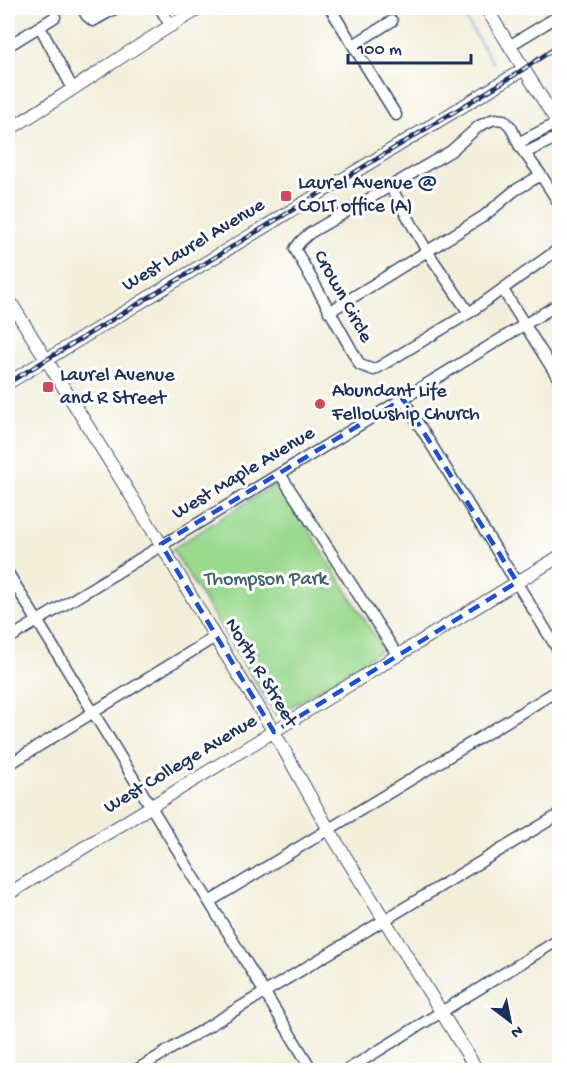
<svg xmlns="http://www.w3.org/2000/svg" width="567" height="1078" viewBox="0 0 567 1078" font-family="'Gochi Hand',sans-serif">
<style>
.green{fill:#9ad98e;stroke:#5a8476;stroke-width:1.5}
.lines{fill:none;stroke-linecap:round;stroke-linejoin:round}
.stream{stroke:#67a6d9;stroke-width:2}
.minor-casing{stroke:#3b4c70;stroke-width:13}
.tertiary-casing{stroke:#3b4c70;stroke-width:14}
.minor{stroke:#fff;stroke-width:10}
.tertiary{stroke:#fff;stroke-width:12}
.rail-casing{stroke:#1b2f5e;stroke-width:4.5}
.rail{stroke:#fff;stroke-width:2;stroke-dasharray:7;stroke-linecap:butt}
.marked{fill:none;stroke:#1d4ed8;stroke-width:4.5;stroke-dasharray:12 8;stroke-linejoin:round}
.poi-dot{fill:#d1495b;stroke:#fff;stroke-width:2}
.labels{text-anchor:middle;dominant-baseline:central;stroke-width:6;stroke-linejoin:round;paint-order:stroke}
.poi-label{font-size:20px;fill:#1b2f5e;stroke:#fff;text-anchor:start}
.street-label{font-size:20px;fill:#1b2f5e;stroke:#fff}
.park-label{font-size:20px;fill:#41626c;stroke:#fff}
</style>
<rect width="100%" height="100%" fill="#fff"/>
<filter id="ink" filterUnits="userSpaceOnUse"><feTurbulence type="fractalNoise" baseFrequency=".0167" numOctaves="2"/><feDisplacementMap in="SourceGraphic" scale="12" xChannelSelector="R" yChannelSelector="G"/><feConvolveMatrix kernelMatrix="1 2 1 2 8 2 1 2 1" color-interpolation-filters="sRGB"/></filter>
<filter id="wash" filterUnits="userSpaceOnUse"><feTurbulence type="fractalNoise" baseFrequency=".008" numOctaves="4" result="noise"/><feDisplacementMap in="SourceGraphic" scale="24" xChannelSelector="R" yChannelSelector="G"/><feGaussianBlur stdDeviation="1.35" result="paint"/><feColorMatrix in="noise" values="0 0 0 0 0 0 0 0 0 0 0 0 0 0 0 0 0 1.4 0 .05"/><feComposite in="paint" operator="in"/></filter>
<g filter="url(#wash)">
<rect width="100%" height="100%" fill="#f2eed9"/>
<path class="green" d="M 279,482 L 383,649 L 276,716 L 172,549 Z"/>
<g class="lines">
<path class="stream" d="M 459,8 L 493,63
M 550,159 L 560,174"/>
</g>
</g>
<g filter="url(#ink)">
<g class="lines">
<g class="minor-casing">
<path id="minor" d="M 82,8 L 87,16 L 93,21 L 116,8
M 160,8 L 170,25
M 330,8 L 396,115
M 40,27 L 73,89
M 353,45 L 392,21
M 8,46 L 55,17
M 509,46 L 560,15
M 518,143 L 557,123
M 525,153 L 560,136
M 390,186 L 427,251 L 469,313
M 560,205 L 541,175 L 520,147 L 511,127 L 504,120 L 494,119 L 479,126 L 451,151 L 310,233 L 301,241 L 295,249 L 360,365 L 374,370 L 469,313 L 560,248
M 503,290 L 560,381
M 329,312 L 484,216 L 514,191 L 541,175
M 403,399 L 560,653
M 280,474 L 398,656
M 8,573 L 312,1070
M 8,639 L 560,303
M 8,765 L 215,637
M 209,902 L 560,689
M 136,1070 L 560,814
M 347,1070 L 560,939
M 557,1070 L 560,1069"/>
</g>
<g class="tertiary-casing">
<path id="tertiary" d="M 486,8 L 560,127
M 8,130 C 73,91 135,45 201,8
M 8,298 L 161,544 L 215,637 L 274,732 L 329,830 L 477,1070
M 8,383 L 524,69
M 8,894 L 560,556"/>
</g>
<use href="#minor" class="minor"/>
<use href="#tertiary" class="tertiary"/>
<g class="rail-casing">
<path id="rail" d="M 8,383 L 513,76 L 560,45"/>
</g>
<use href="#rail" class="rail"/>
</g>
</g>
<path class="marked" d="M 403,399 L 517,582 L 274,732 L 161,544 Z"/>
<g class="poi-dot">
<rect x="280" y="190" width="12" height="12" rx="3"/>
<rect x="42" y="381" width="12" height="12" rx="3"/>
<circle cx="320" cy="404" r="6"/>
</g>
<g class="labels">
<g class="poi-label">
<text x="298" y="184">Laurel Avenue @<tspan x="298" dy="23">COLT office (A)</tspan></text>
<text x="60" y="376">Laurel Avenue<tspan x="60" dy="23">and R Street</tspan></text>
<text x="332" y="392">Abundant Life<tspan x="332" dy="23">Fellowship Church</tspan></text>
</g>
<g class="street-label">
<text transform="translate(194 246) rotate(-31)">West Laurel Avenue</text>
<text transform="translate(342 297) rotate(61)">Crown Circle</text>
<text transform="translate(244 474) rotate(-31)">West Maple Avenue</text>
<text transform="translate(260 673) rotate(59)">North R Street</text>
<text transform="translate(181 765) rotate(-31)">West College Avenue</text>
</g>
<g class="park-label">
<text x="266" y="580">Thompson Park</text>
</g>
</g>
<rect width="567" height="1078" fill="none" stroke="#fff" stroke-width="30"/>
<g transform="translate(510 1021) rotate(148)" stroke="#ffffff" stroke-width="4.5" paint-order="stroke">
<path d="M0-4.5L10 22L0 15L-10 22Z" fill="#1b2f5e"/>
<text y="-9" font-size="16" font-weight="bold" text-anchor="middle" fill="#1b2f5e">N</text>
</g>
<path d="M348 54v9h123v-9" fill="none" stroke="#1b2f5e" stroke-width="3"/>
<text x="357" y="54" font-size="18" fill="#1b2f5e" stroke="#ffffff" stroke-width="4.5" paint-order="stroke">100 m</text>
</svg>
